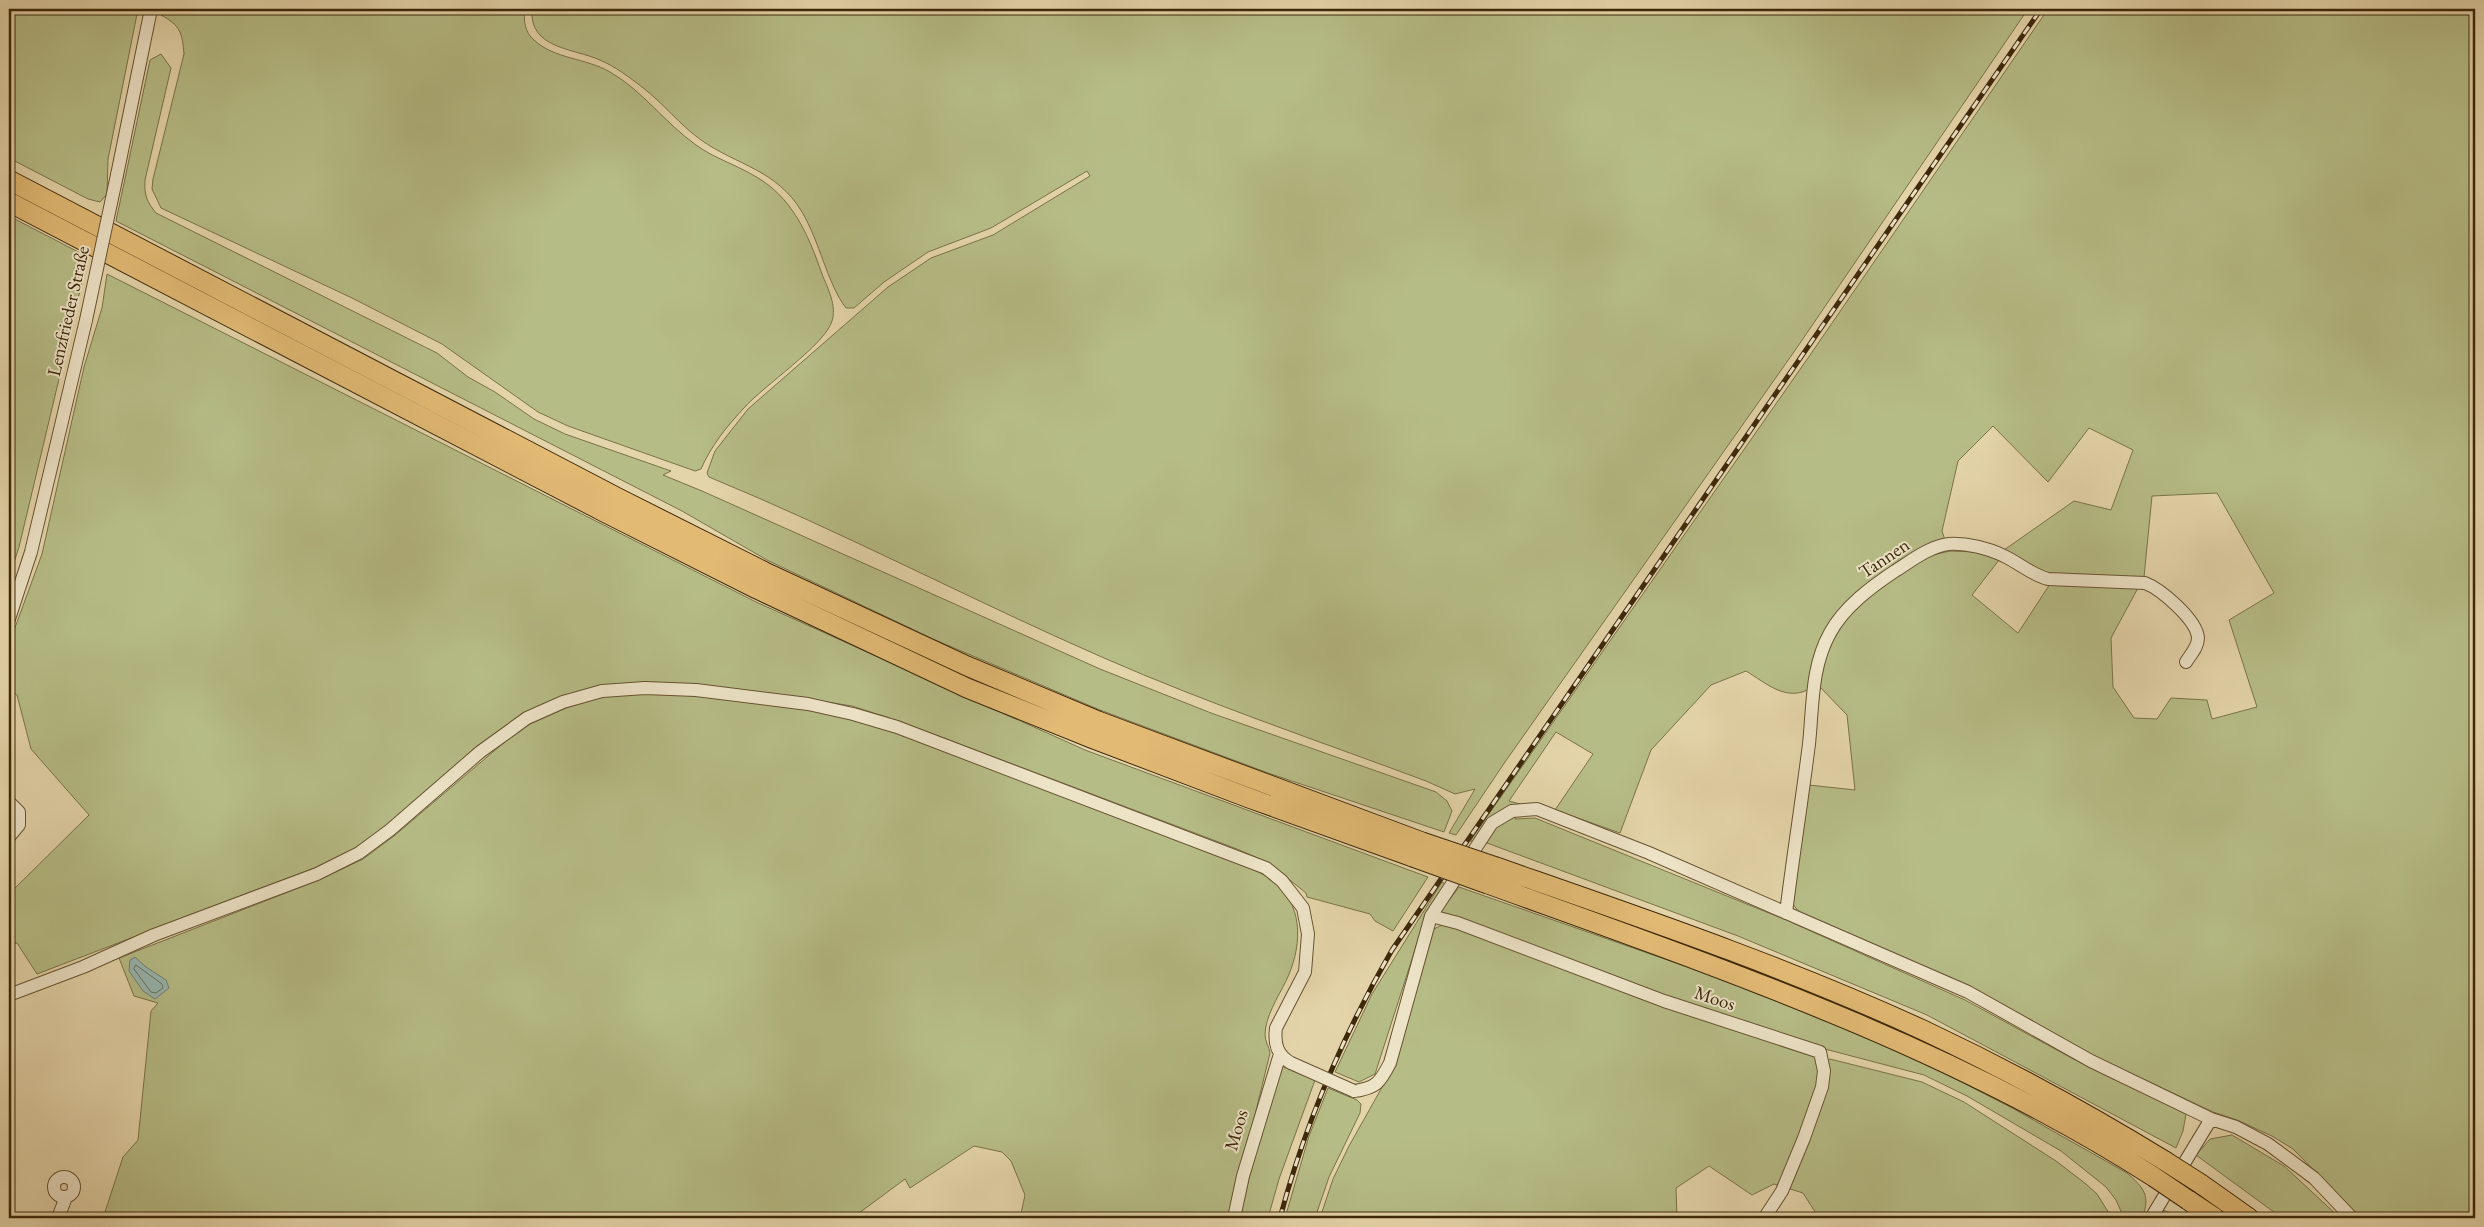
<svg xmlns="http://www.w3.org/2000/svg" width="2484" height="1227" viewBox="0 0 2484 1227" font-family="'EB Garamond',serif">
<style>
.green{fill:#b6bc86;stroke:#7a7248}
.water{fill:#97b7b0;stroke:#737e6e}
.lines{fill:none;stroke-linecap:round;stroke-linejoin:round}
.shore{stroke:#6a705d;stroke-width:1}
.minor-casing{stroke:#675332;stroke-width:14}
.highway-casing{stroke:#3d280a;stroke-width:21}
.minor{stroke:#ede3c7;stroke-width:12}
.highway{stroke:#e2ba74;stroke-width:19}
.rail-casing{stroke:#3d280a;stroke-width:5}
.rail{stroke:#ede3c7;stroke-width:3;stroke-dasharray:9;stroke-linecap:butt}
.minor-bridge-casing{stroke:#675332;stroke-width:14;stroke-linecap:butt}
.highway-bridge-casing{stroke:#3d280a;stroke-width:21;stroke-linecap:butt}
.minor-bridge{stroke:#ede3c7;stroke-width:12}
.highway-bridge{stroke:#e2ba74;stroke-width:19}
.labels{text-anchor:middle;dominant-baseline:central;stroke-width:4;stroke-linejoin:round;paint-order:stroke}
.street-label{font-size:19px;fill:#3d280a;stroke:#ede3c7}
</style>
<rect width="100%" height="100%" fill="#e4d4a9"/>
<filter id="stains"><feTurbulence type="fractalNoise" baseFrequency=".004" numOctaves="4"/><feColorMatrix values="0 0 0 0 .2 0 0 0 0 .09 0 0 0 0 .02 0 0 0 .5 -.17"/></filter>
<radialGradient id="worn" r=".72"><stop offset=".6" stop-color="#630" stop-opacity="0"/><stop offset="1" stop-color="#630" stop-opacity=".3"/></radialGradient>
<path class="green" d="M 9,9 L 138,9 L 108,159 L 107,194 L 100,202 L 88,199 L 9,158 Z
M 159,9 L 525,9 C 523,19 525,33 534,40 C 554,59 586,58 610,72 C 643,91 665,123 696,145 C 714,158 734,164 753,175 C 792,196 808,234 822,274 C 828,289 837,306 832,321 C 825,345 763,386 744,408 C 727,426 711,446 701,469 L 695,471 L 568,426 L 538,412 L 442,344 L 352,298 L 161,208 L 152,189 L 153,179 L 184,54 C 182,33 181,26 161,15 Z
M 532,9 L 2028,9 L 1796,349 L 1505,762 L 1456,835 L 1449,833 L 1475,789 L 1455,794 L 1426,781 C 1319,741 1209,704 1104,658 C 971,600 843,532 709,477 L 707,473 L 715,451 L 748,409 L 888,287 L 931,258 L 993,235 L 1090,176 L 1087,171 L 991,228 L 928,252 L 884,282 L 854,308 L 846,308 C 828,285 819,240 802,212 C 776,169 738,166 701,140 C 680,125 663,103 642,87 C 629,77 616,67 600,60 C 573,48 529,49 532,9 Z
M 2048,9 L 2475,9 L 2475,1218 L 2361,1218 L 2293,1149 L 2272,1136 L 2237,1120 L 2213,1112 L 2093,1055 L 1970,986 L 1799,912 L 1792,903 L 1809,785 L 1855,790 L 1847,715 L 1817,684 L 1833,633 L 1865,597 L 1924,557 L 1950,551 L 1979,552 L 1999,560 L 1972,595 L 2018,633 L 2050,584 L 2139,586 L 2111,638 L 2113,687 L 2134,718 L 2157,719 L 2171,698 L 2207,700 L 2212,719 L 2257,707 L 2229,620 L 2274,593 L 2217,493 L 2152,496 L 2144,577 L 2042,573 L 2004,550 L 2074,501 L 2111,510 L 2133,450 L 2089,428 L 2048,482 L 1993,426 L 1958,461 L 1942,531 L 1945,540 L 1842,609 L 1811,688 C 1787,703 1766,683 1746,671 L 1711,685 L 1651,750 L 1620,833 L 1555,810 L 1593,754 L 1556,732 L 1509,801 L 1520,804 L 1515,819 L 1535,818 L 1786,920 L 1965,1000 L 2090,1068 L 2186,1114 L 2183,1131 L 2176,1148 L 1927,1015 L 1738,936 L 1487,843 L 1470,841 L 1808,358 Z
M 161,54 L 171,68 L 145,180 C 144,195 147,202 156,213 L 437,353 L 468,377 L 495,392 L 534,419 L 565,434 L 671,471 L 663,475 L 702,491 L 1100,669 L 1211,713 L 1436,792 L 1447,801 L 1452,811 L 1444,832 L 1268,773 L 1100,710 L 933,639 L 767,560 L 682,511 L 116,221 L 150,60 Z
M 9,216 L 88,257 L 19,547 L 9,578 Z
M 107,274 L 756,602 L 1085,750 L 1428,877 L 1393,931 L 1375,921 L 1370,914 L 1307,897 L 1306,893 L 1269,863 L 1237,849 L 899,721 L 852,706 L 808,699 L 646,682 L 523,713 L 476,747 L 386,827 L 356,848 L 314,868 L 37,974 L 17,943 L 9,944 L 9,894 L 89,815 L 31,749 L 17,695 L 9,690 L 9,644 L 42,554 L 84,367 L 102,308 Z
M 646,692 C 699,696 753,701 806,709 C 836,714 866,724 895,733 L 1230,858 C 1245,866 1264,873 1277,884 C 1305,910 1301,950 1286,981 C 1278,997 1265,1017 1265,1035 C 1265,1041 1269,1047 1270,1053 L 1230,1218 L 1020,1218 L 1025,1195 L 1011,1161 L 1002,1152 L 974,1146 L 910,1188 L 905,1179 L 859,1213 L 855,1213 L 855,1218 L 103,1218 L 123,1157 L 138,1140 L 151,1011 L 158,1003 L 134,996 L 119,958 L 319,880 L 363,859 L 394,836 L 507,740 L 530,724 L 566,708 L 603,696 Z
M 1442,882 L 1445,884 L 1422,928 L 1375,1074 L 1359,1082 L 1335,1072 L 1372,994 Z
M 1459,887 L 1716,977 L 1911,1056 L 2014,1109 L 2127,1173 C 2144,1188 2151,1196 2142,1218 L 2124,1218 L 2116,1200 L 2106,1187 L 2061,1151 L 1967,1096 L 1924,1075 L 1821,1048 L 1665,997 L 1446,916 L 1441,911 Z
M 1444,924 L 1813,1053 L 1818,1061 L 1819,1086 L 1780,1186 L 1774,1184 L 1752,1195 L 1709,1166 L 1676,1188 L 1677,1218 L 1320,1218 L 1333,1179 L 1349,1146 L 1385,1082 L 1432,930 Z
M 1830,1059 L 1922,1082 L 1964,1102 L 2056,1161 L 2086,1184 L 2097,1194 L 2112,1218 L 1819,1218 L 1803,1193 L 1787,1188 L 1826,1062 Z
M 1281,1066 L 1315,1080 L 1279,1179 L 1268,1218 L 1240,1218 L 1249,1178 Z
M 1328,1088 L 1357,1100 L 1361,1104 L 1360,1113 L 1329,1177 L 1315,1218 L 1285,1218 L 1309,1136 Z
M 2232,1135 L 2284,1166 L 2340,1218 L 2282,1218 L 2196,1155 L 2210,1139 Z
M 2163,1210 L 2183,1218 L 2159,1218 Z"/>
<path class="water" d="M 135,957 L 146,967 L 166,980 L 169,988 L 155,999 L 143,991 L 129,971 L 130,960 Z"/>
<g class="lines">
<path class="shore" d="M 136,965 L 162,984 L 163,988 L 156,993 L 151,992 L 134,969 Z"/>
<g class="minor-casing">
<path id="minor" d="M 117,175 L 151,9
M 9,619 L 31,552 L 86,320
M 9,802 L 19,812 L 19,825 L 9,837
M 1786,913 C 1793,856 1802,800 1809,744 C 1813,706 1811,667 1830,633 C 1844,607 1871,587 1895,571 C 1911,561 1930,546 1949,544 C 1967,543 1988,548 2004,556 C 2019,563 2032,575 2048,579 L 2145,583 C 2161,589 2197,620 2198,638 C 2198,647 2191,654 2186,662
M 1431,916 L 1458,923 L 1664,1001 L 1820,1052 L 1824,1071 L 1822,1087 L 1804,1138 L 1782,1191 L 1765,1217
M 9,995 L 83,967 L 154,935 L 317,874 L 359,853 L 390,830 L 480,752 L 527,718 L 563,702 L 602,691 L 645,688 L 696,690 L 808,704 L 853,714 L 897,727 L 1266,868 L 1282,881 L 1303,908 L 1308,934 L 1305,972 L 1276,1028 C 1274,1044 1277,1055 1291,1063
M 1354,1091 C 1377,1088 1380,1082 1390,1063 L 1431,916 L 1492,823 L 1512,811 L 1537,809 L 1649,853 L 1968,992 L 2091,1061 L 2211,1119 L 2236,1127 L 2268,1144 L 2314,1178 L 2352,1218
M54 1187a10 10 0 1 1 20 0a10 10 0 1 1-20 0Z
M 58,1218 L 66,1197
M 1234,1218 L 1243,1176 L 1280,1054
M 2151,1218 L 2211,1119"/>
</g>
<g class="highway-casing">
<path id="highway" d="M 9,180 L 618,498 L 765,572 L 967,666 L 1098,721 L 1422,842
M 9,202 L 606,513 L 757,589 L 967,688 L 1091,738 L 1249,798 L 1413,857
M 1496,867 C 1639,917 1784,966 1923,1030 C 2006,1069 2087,1113 2165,1161
M 1488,884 C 1717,967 1948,1045 2154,1177
M 2201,1184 L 2249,1218
M 2188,1200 L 2215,1218"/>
</g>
<use href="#minor" class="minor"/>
<use href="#highway" class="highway"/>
<g class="rail-casing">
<path id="rail" d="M 1280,1218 C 1305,1124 1343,1035 1392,950 L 2041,9"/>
</g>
<use href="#rail" class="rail"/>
<g class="minor-bridge-casing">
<path id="minor-bridge" d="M 86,320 L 117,175
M 1291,1063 L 1354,1091"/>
</g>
<g class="highway-bridge-casing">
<path id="highway-bridge" d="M 1422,842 L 1496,867
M 1413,857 L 1488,884
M 2165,1161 L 2201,1184
M 2154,1177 L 2188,1200"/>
</g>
<use href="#minor-bridge" class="minor-bridge"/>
<use href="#highway-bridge" class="highway-bridge"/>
</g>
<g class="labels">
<g class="street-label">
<text transform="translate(68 311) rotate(-77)">Lenzfrieder Straße</text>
<text transform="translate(1884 558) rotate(-34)">Tannen</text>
<text transform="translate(1715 998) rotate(18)">Moos</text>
<text transform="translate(1236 1130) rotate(-74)">Moos</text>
</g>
</g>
<rect width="2484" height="1227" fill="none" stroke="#e4d4a9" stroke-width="30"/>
<rect x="10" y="10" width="2464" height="1207" fill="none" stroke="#3d280a" stroke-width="2.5"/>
<rect x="15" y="15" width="2454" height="1197" fill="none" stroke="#3d280a"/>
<rect width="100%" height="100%" filter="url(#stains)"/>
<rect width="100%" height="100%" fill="url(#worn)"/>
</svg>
